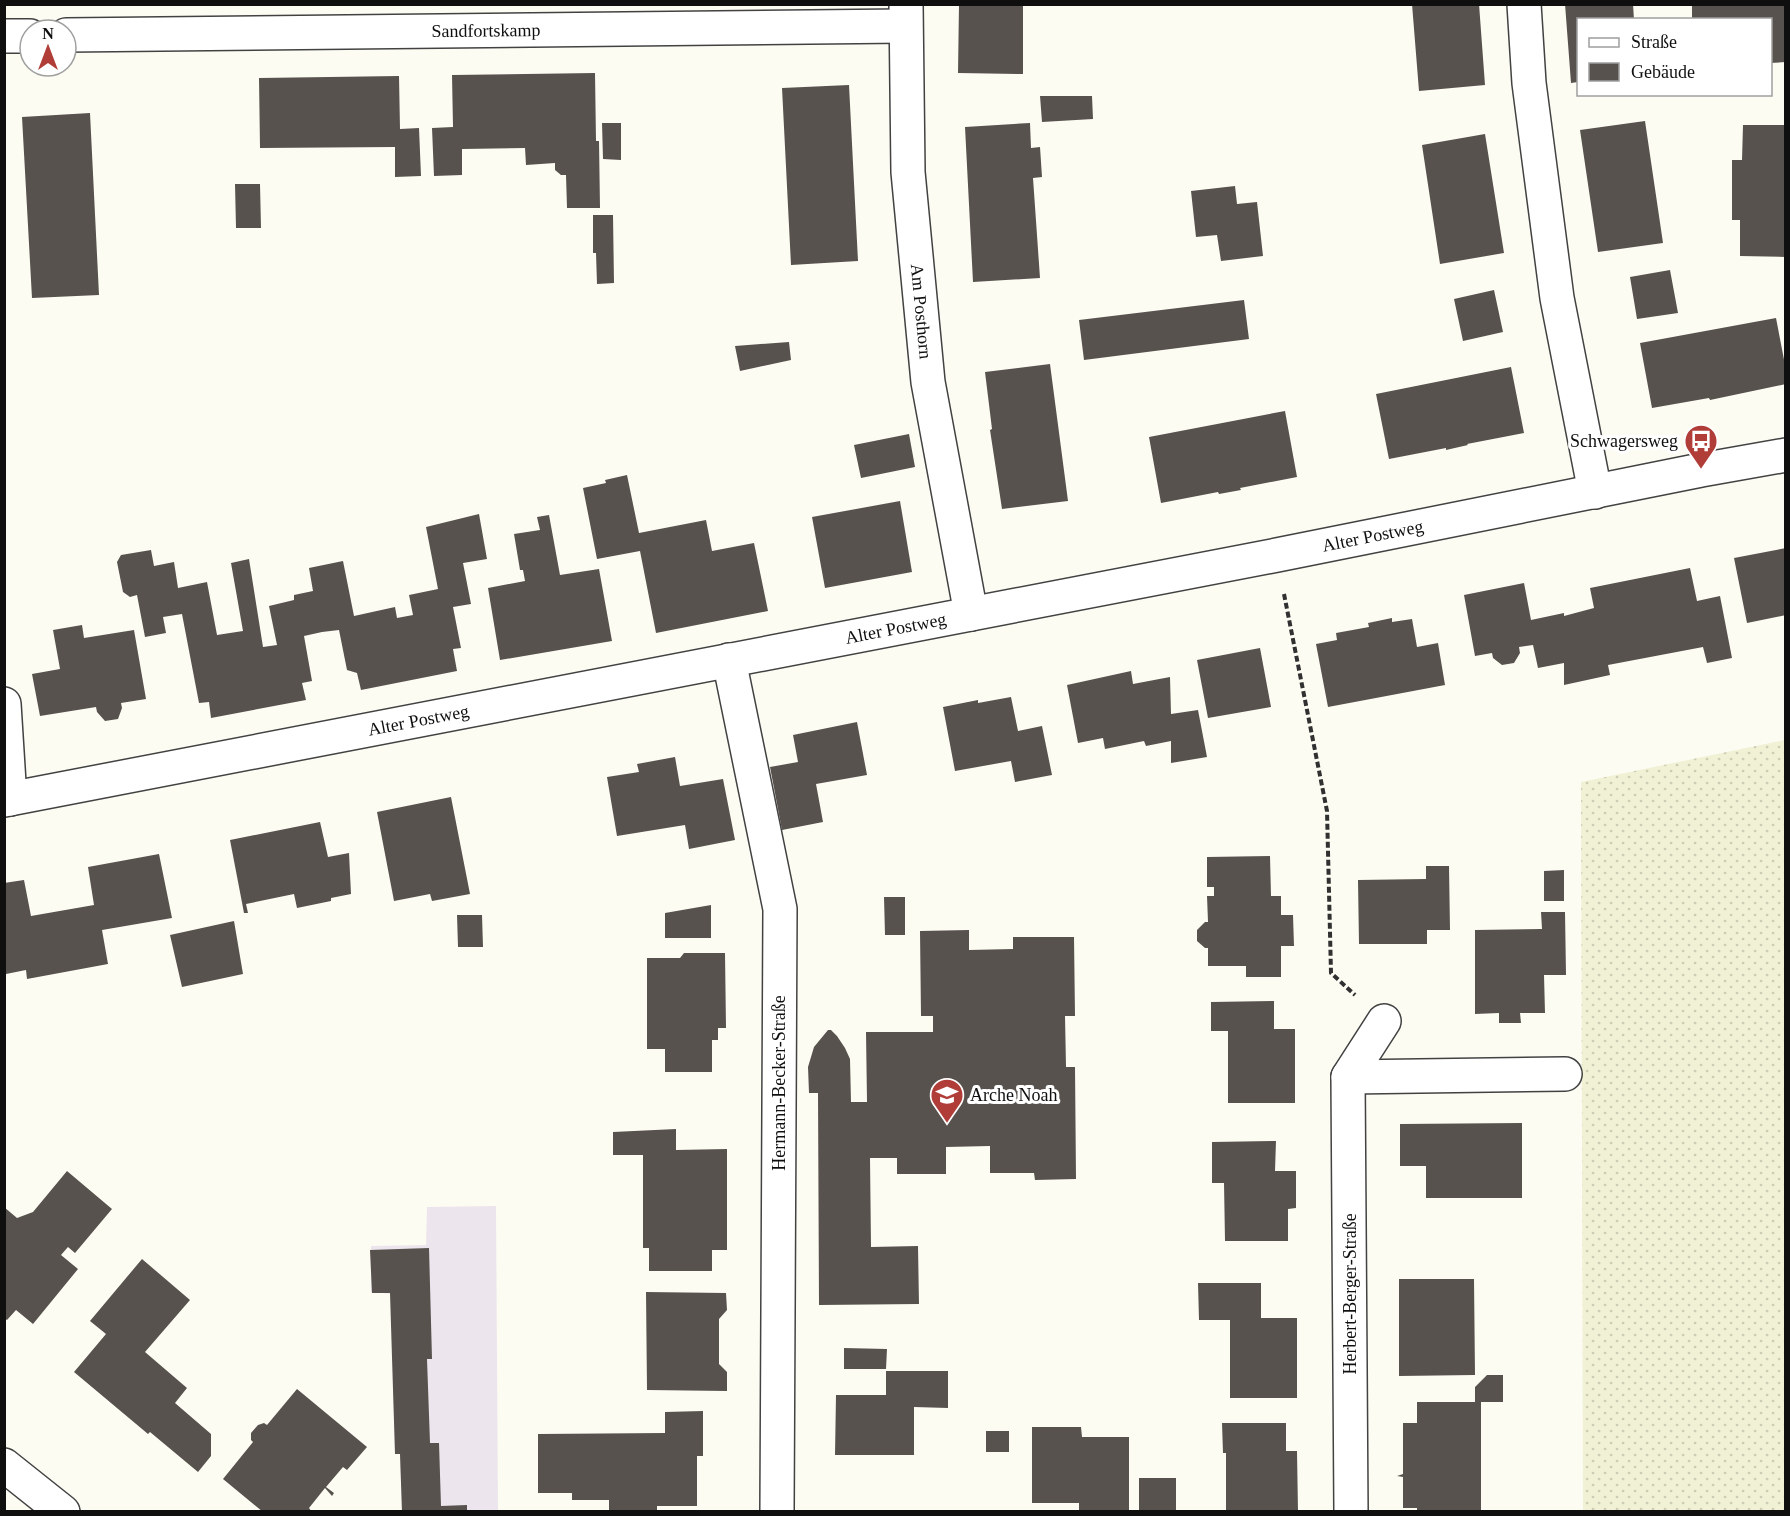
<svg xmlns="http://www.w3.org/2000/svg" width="1790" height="1516" viewBox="0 0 1790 1516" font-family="'Times New Roman',serif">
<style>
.industrial{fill:#ece5ed}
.farmland{fill:url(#farmland-dots)}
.building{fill:#57524d}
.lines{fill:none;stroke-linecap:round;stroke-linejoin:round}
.minor-casing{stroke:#424242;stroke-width:36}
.path{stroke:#313131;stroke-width:4;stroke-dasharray:6 3;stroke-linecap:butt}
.minor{stroke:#fff;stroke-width:33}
.labels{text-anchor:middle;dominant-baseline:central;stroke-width:6;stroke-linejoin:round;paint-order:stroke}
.street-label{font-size:18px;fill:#0f0f0f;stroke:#fff}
.poi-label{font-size:18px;fill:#0f0f0f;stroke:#fff;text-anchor:end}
</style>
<defs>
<pattern id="farmland-dots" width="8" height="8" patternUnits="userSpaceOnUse" patternTransform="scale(1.5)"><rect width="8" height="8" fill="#f1f1d5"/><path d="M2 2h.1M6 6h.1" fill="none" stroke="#cdcdb6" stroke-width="1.8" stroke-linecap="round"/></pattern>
</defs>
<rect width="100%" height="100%" fill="#fdfcf3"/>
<path class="industrial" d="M 496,1206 L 498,1511 L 402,1511 L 400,1452 L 395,1452 L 391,1294 L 371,1292 L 371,1246 L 426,1245 L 427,1207 Z"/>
<path class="farmland" d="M 1785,740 L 1785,1511 L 1583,1511 L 1581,782 Z"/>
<path class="building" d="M 959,4 L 1023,4 L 1023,74 L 958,73 Z
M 1412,4 L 1479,4 L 1485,85 L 1419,91 Z
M 1565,4 L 1633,4 L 1634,20 L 1578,20 L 1578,82 L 1571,83 Z
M 1692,4 L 1786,4 L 1786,62 L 1770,63 L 1770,20 L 1692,20 Z
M 595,73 L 596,141 L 599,141 L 600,208 L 567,208 L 566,175 L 561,175 L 555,170 L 555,163 L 526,165 L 525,148 L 462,149 L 462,175 L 434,176 L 432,128 L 453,127 L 452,75 Z
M 399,76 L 400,129 L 419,128 L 421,176 L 395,177 L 395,147 L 260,148 L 259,78 Z
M 849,85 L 858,261 L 791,265 L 782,88 Z
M 1040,96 L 1092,96 L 1093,119 L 1042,122 Z
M 90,113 L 99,295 L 32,298 L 22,117 Z
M 1645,121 L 1663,243 L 1598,252 L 1580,130 Z
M 602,123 L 621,123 L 621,160 L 603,159 Z
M 1030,123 L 1031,148 L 1040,147 L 1042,177 L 1033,178 L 1040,278 L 973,282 L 965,127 Z
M 1743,125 L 1786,125 L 1786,257 L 1740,256 L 1740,220 L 1732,220 L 1732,160 L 1742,160 Z
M 1485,134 L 1504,253 L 1440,264 L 1422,145 Z
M 235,184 L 260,184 L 261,228 L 236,228 Z
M 1235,186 L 1237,204 L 1257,202 L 1263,256 L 1221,261 L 1217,235 L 1196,237 L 1191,191 Z
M 593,215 L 613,215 L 614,283 L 597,284 L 596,253 L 593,253 Z
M 1670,270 L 1678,313 L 1637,319 L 1630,277 Z
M 1494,290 L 1503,332 L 1463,341 L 1454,299 Z
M 1244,300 L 1249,339 L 1084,360 L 1079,320 Z
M 1776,318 L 1786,370 L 1786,384 L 1710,400 L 1709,398 L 1652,408 L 1640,343 Z
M 789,342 L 791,360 L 740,371 L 735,346 Z
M 1050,364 L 1068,501 L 1002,509 L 990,430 L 992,429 L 985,372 Z
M 1511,367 L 1524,433 L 1467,444 L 1468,445 L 1446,450 L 1446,448 L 1389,459 L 1376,394 Z
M 1285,411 L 1297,477 L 1240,488 L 1241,490 L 1219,494 L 1218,492 L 1161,503 L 1149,437 Z
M 909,434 L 915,467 L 861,478 L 854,445 Z
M 627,475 L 639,533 L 706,520 L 712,551 L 754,543 L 768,611 L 656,633 L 640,551 L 597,559 L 583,488 L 606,483 L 605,480 Z
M 900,501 L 912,572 L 825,588 L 812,517 Z
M 479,514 L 487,559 L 463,563 L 471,604 L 453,607 L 461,648 L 453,649 L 457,671 L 361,690 L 357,673 L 347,670 L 339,630 L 322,632 L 304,636 L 312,681 L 302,683 L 306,700 L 211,718 L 209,702 L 199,703 L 182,614 L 163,617 L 166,633 L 145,637 L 137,595 L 130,597 L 123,592 L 117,562 L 121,555 L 151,550 L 154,566 L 174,562 L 178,588 L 207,582 L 217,635 L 243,631 L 231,563 L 249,559 L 263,647 L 277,645 L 269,606 L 294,600 L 294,595 L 313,591 L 309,568 L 343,561 L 354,616 L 395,607 L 397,618 L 413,615 L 409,595 L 438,589 L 426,527 Z
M 549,515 L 560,575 L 599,569 L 612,641 L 500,660 L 488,588 L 525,581 L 523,570 L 520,570 L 514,534 L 540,530 L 537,517 Z
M 1786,548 L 1786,615 L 1747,623 L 1734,558 Z
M 1690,568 L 1697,601 L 1720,596 L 1732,658 L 1707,663 L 1703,647 L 1608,665 L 1610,675 L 1564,685 L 1564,663 L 1538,668 L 1533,645 L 1519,647 L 1520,653 L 1514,663 L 1502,665 L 1493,658 L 1492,653 L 1475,656 L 1464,595 L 1524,583 L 1531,620 L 1564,613 L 1564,616 L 1594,608 L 1590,588 Z
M 1392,618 L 1392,622 L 1412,619 L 1417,647 L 1438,643 L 1445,685 L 1328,707 L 1316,644 L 1337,640 L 1336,633 L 1369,627 L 1368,623 Z
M 82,625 L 84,638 L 134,630 L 146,699 L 121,703 L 122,708 L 118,719 L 105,721 L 97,712 L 96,707 L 40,716 L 32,674 L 60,669 L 53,630 Z
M 1260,648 L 1271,707 L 1208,718 L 1197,660 Z
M 1131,671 L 1133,684 L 1170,677 L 1171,714 L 1198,710 L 1207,757 L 1171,763 L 1171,741 L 1146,746 L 1144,741 L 1105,749 L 1103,738 L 1078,743 L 1067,685 Z
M 1011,697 L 1018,731 L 1042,726 L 1052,775 L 1015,782 L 1011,761 L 955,771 L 943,707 L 978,700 L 978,703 Z
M 857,722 L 867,775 L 816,784 L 823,822 L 782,830 L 770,767 L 798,762 L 793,735 Z
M 675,757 L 680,786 L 723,779 L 735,840 L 689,849 L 685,825 L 617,836 L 607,777 L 639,772 L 637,764 Z
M 451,797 L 470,894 L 432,901 L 430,894 L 394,901 L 377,812 Z
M 320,822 L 328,857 L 349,853 L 351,894 L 331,898 L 331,901 L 297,908 L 294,894 L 246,904 L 248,913 L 244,913 L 230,840 Z
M 159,854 L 172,918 L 102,930 L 108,964 L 27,979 L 26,970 L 6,974 L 4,964 L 4,883 L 24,880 L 31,916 L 94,905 L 88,867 Z
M 1270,856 L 1271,896 L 1281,896 L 1281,915 L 1293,915 L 1294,946 L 1281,946 L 1281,977 L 1246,977 L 1246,966 L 1208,966 L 1208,948 L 1205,948 L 1197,941 L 1197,930 L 1205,922 L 1208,922 L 1207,896 L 1214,896 L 1214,887 L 1207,887 L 1207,857 Z
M 1426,866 L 1449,866 L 1450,930 L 1427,930 L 1427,944 L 1359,944 L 1358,880 L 1426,879 Z
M 1564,870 L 1564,901 L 1544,901 L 1544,871 Z
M 884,897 L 905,897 L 905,935 L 885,935 Z
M 711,905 L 711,938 L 665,938 L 665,913 Z
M 1541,912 L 1565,912 L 1566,975 L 1544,975 L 1545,1013 L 1520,1013 L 1521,1023 L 1499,1023 L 1499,1013 L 1475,1014 L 1475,930 L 1542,929 Z
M 457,915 L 482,915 L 483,947 L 458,947 Z
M 234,921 L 243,974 L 182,987 L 170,935 Z
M 969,930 L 969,950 L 1013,949 L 1013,937 L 1074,937 L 1075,1016 L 1065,1016 L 1066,1067 L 1075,1067 L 1076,1179 L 1035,1180 L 1034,1173 L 990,1173 L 990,1146 L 946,1147 L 946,1174 L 897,1174 L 897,1158 L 870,1158 L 871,1247 L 918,1246 L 919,1304 L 819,1305 L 818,1093 L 809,1093 L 808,1067 L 814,1047 L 828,1030 L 831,1030 L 837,1036 L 845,1048 L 850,1059 L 851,1102 L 867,1102 L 866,1032 L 933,1032 L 933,1016 L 921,1016 L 920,931 Z
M 684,953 L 725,953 L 726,1028 L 718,1028 L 718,1040 L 712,1040 L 712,1072 L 665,1072 L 665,1049 L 647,1049 L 647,958 L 680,958 Z
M 1274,1001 L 1274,1029 L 1295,1029 L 1295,1103 L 1228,1103 L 1228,1031 L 1211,1031 L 1211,1002 Z
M 1522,1123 L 1522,1198 L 1426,1198 L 1426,1166 L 1400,1166 L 1400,1124 Z
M 676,1129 L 676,1150 L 727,1149 L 727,1250 L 712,1250 L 712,1271 L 649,1271 L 649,1248 L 643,1248 L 643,1155 L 613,1155 L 613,1132 Z
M 1276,1141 L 1275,1171 L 1296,1171 L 1296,1208 L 1288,1209 L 1288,1241 L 1225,1241 L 1224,1183 L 1212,1183 L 1212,1142 Z
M 67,1171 L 112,1209 L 75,1253 L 68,1247 L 61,1255 L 78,1269 L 33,1324 L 16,1310 L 7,1320 L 4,1318 L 4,1207 L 17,1218 L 33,1212 Z
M 429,1248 L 432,1359 L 427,1359 L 430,1443 L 439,1443 L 441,1506 L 467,1505 L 467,1512 L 402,1512 L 400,1454 L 395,1454 L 390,1293 L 372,1293 L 370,1250 Z
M 142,1259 L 190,1300 L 145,1352 L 187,1388 L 175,1403 L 211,1434 L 211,1456 L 198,1472 L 150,1432 L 148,1434 L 74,1372 L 106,1334 L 90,1321 Z
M 1399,1279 L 1474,1279 L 1475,1375 L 1399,1376 Z
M 1198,1283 L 1261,1283 L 1261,1318 L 1297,1318 L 1297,1398 L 1230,1398 L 1230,1320 L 1199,1320 Z
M 646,1292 L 726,1293 L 727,1310 L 719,1319 L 719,1364 L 727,1372 L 727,1391 L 647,1390 Z
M 844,1348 L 887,1349 L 886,1369 L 844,1369 Z
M 886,1371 L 948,1371 L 948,1408 L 914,1407 L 914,1455 L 835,1455 L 836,1395 L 886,1395 Z
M 1487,1375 L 1503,1375 L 1503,1402 L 1481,1402 L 1481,1512 L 1417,1512 L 1417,1508 L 1403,1508 L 1403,1477 L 1397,1476 L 1403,1474 L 1403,1423 L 1417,1423 L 1417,1402 L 1475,1402 L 1475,1387 Z
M 297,1389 L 367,1447 L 347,1470 L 343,1467 L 326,1487 L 334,1493 L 332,1496 L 325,1488 L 309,1508 L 312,1512 L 263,1512 L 223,1479 L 253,1442 L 251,1440 L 251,1433 L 258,1425 L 264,1423 L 267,1425 Z
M 703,1411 L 703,1456 L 697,1456 L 697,1506 L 657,1506 L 657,1512 L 609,1512 L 609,1500 L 572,1500 L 572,1493 L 538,1493 L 538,1434 L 665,1433 L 665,1412 Z
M 1222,1423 L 1286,1423 L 1286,1451 L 1297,1451 L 1298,1512 L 1226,1512 L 1226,1453 L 1223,1453 Z
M 1032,1427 L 1081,1427 L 1082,1437 L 1129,1437 L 1129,1512 L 1079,1512 L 1079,1503 L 1032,1503 Z
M 986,1431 L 1009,1431 L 1009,1452 L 986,1452 Z
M 1139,1478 L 1176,1478 L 1176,1512 L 1139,1512 Z"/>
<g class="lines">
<g class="minor-casing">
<g id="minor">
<path id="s1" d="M 906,4 L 908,172 L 928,382 L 971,614"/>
<path d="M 1524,4 L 1529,83 L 1557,298 L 1595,492"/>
<path id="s2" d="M 66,35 L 905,26"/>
<path d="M 4,36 L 30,36"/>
<path d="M 729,660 L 780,909 L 777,1512"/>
<path d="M 4,704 L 10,799"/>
<path id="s3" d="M 4,800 L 1277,555 L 1701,470 L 1786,455"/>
<path d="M 1348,1077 L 1565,1074"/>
<path d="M 4,1465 L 63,1512"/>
<path d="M 1351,1512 L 1348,1077 L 1384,1021"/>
</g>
</g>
<path class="path" d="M 1284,594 L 1327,811 L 1331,973 L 1355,995"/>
<use href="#minor" class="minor"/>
</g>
<defs>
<g id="bus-pin" transform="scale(1.725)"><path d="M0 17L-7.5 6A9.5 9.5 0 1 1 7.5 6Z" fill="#b03d37" stroke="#fff"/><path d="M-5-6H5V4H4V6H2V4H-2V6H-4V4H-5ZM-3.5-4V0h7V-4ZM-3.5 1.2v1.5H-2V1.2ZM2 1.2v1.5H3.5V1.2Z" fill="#fff"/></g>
<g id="school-pin" transform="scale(1.725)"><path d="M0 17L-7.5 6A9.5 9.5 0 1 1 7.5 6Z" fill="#b03d37" stroke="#fff"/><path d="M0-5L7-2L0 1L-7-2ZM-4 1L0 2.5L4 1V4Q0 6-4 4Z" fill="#fff"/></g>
</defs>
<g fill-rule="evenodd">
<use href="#bus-pin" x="1701" y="441"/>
<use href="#school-pin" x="947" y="1095"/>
</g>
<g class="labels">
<g class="street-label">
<text stroke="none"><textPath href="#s2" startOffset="420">Sandfortskamp</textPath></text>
<text stroke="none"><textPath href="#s1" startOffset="308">Am Posthorn</textPath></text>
<text stroke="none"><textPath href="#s3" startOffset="1394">Alter Postweg</textPath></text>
<text stroke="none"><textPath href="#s3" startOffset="908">Alter Postweg</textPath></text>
<text stroke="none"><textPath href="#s3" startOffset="422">Alter Postweg</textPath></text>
<text transform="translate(779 1083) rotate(-90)">Hermann-Becker-Straße</text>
<text transform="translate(1350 1294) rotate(-90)">Herbert-Berger-Straße</text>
</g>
<g class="poi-label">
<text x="1678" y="441">Schwagersweg</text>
<text x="970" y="1095" text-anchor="start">Arche Noah</text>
</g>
</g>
<rect width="1790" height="1516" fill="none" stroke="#0f0f0f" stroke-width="12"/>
<rect x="1577" y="18" width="195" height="78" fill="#ffffff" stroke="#9f9f9f" stroke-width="1.5"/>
<rect x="1589" y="38" width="30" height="9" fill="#ffffff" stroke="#9f9f9f" stroke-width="1.5"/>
<text x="1631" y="48" font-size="18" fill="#0f0f0f">Straße</text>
<rect x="1589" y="63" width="30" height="18" fill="#57524d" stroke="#9f9f9f" stroke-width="1.5"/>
<text x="1631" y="78" font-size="18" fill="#0f0f0f">Gebäude</text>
<g transform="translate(48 48)"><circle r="28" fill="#ffffff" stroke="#9f9f9f" stroke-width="1.5"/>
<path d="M0-4.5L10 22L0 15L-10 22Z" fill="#b03d37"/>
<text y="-9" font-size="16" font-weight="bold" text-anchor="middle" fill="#0f0f0f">N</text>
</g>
</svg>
